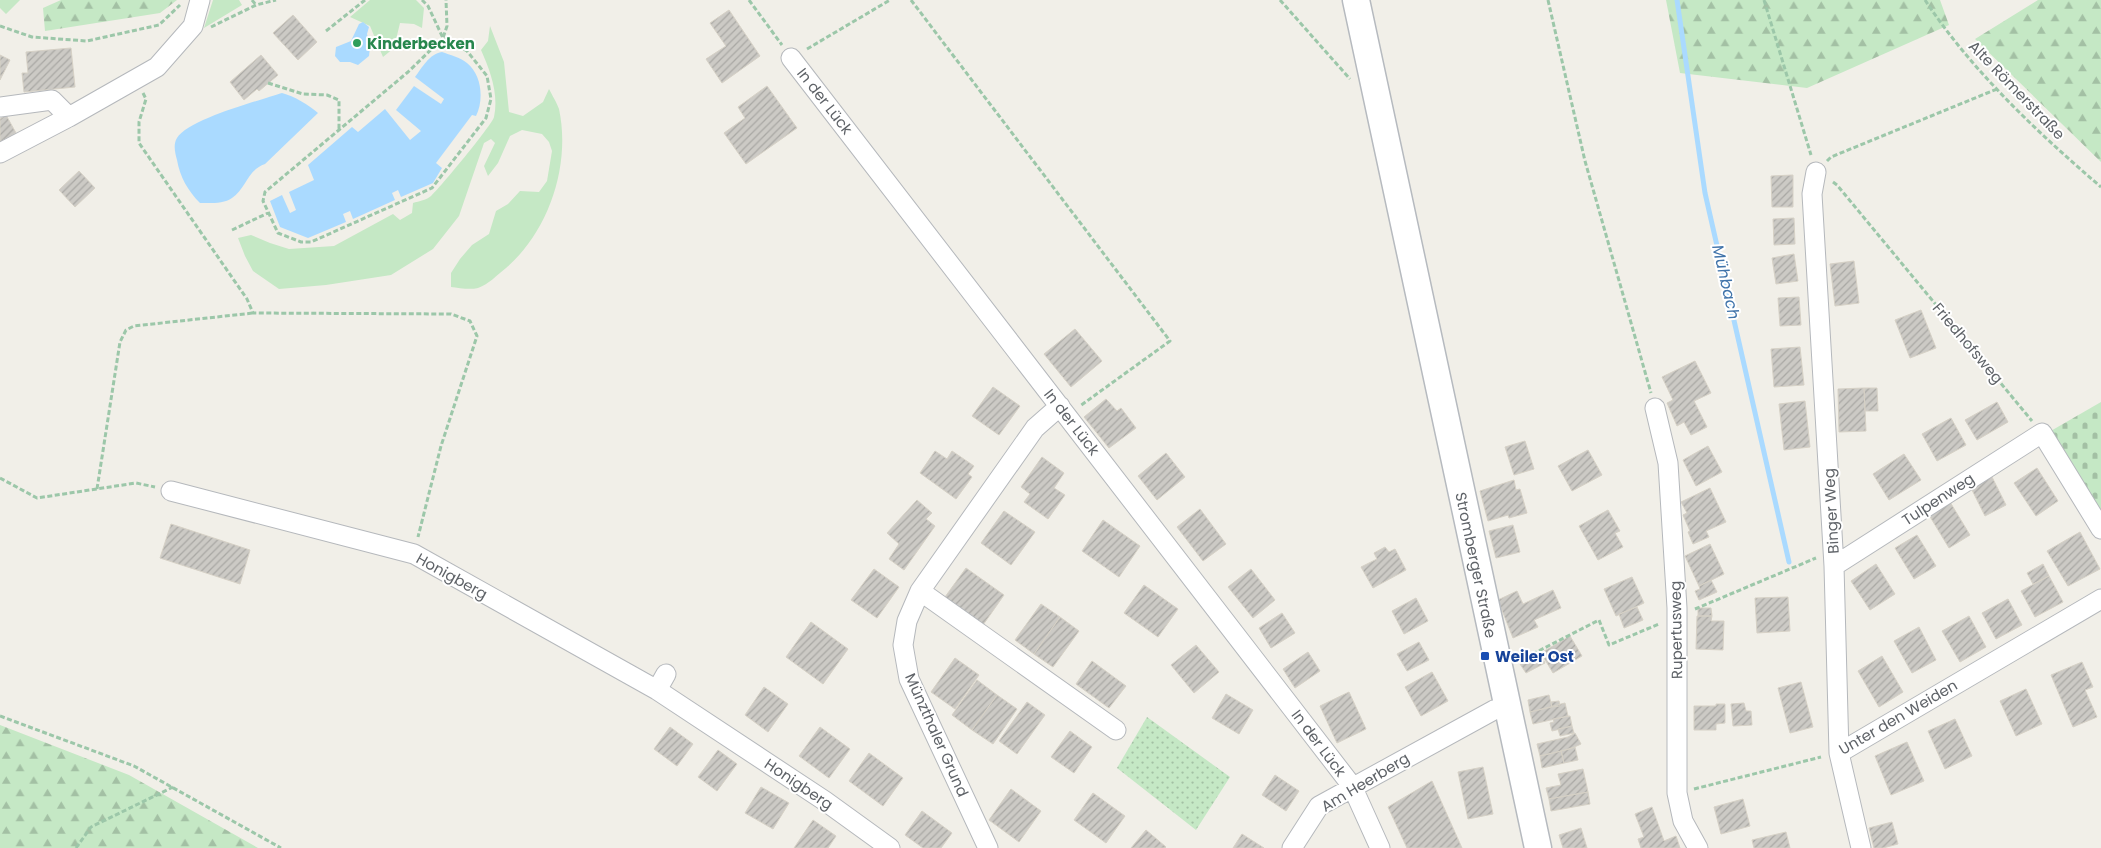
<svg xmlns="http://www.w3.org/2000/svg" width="2101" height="848" viewBox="0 0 2101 848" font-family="Poppins,sans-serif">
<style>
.green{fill:#c5e8c5}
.forest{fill:url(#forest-firs)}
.cemetery{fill:url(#cemetery-stones)}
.park{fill:url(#park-dots)}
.water{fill:#aadaff}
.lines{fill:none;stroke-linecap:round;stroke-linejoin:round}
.stream{stroke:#aadaff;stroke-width:5}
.building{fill:url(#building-hatch);stroke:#d6d1c6}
.minor-casing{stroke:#b5b8bc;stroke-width:21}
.secondary-casing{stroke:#b6babf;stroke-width:29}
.path{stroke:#9cc7a9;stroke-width:3;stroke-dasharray:5 2.5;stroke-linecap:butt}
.minor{stroke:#fff;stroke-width:19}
.secondary{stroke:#fff;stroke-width:26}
.leisure-dot{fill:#2e9e5b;stroke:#fff;stroke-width:2}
.transit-dot{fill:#1a4fb4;stroke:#fff;stroke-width:2}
.labels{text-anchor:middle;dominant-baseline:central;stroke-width:4;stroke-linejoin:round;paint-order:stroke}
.leisure-label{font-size:15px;font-weight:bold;fill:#27864d;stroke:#fff;text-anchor:start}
.street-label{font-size:15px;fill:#5f6368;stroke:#fff}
.transit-label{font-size:15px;font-weight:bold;fill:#164399;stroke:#fff;text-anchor:start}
.water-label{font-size:16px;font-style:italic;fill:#4174aa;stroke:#fff}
</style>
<defs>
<pattern id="forest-firs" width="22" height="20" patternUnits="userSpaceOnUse" patternTransform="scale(1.25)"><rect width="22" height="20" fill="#c5e8c5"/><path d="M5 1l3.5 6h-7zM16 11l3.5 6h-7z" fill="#a3c0a4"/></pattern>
<pattern id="cemetery-stones" width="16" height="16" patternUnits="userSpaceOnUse" patternTransform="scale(1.25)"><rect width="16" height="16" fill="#c5e8c5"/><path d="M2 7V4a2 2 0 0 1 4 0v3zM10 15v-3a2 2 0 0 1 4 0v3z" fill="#a3c0a4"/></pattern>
<pattern id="park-dots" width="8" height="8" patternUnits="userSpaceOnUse" patternTransform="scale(1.25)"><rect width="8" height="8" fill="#c5e8c5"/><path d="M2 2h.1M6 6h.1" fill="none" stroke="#a3c0a4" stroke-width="1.8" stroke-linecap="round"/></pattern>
<pattern id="building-hatch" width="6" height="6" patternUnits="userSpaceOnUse" patternTransform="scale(1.25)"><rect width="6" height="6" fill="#cccac5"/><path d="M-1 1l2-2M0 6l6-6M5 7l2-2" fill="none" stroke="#a9a8a4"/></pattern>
</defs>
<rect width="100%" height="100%" fill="#f1efe8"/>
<path class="green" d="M 0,0 L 20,0 L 6,14 L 0,8 Z
M 213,0 L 239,0 L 242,5 L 204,28 Z
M 370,0 L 416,0 L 424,8 L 422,28 L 414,24 L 400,23 L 394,48 L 383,57 L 370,26 L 350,17 Z
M 490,26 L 504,62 L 509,112 L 523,116 L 543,102 L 549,89 C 552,95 557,103 559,109 C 571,165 549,231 506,268 C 497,275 489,284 478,288 C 470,290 459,288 451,287 L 451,273 L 460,259 L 472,245 L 489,234 L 496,211 L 508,204 L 520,191 L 539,192 L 547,181 L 552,151 L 549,142 L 542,134 L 522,130 L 510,136 L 498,163 L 488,176 L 484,166 L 495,143 L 491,139 L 484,143 L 459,216 L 433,249 L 391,275 L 326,285 L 279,289 L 253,271 L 245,256 L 238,238 L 251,235 L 270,243 L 289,249 L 334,246 L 393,214 L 400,220 L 412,213 L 413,203 C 419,201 427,200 431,196 C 439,189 492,125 494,117 C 499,94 490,70 481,50 L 488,41 Z"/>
<path class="forest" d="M 61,0 L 177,0 L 160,13 L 45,31 L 43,8 Z
M 1666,0 L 1940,0 L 1949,25 L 1807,88 L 1680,73 Z
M 2038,0 L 2101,0 L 2101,162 L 1975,39 Z
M 0,725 L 129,775 L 258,848 L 0,848 Z"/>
<path class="cemetery" d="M 2101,402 L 2101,517 L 2049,432 Z"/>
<path class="park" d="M 1147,717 L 1230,777 L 1196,830 L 1117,768 Z"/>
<path class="water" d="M 363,22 L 369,27 L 367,34 L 370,47 L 369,56 L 358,65 L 350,62 L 340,62 L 335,56 L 336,47 L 351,41 L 359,24 Z
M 442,52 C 450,55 460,57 467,63 C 482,75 484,100 476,116 L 472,115 L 436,163 L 442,168 L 433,183 L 401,197 L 398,190 L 392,193 L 395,200 L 353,219 L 350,211 L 343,214 L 346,222 L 308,238 L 280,227 L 270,201 L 282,195 L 290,213 L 296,210 L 289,192 L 314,180 L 308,165 L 352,127 L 358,132 L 385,109 L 410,140 L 421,131 L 396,110 L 414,86 L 441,104 L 444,99 L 415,77 C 422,68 429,54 442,52 Z
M 282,93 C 294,96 309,105 318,113 L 265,164 C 247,170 246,189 232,198 C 224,204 210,203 200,203 C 188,191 180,177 177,160 C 175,153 173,144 177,138 C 189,119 258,101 282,93 Z"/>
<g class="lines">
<path class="stream" d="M 1677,0 L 1705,193 L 1789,562"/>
</g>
<path class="building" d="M 729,10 L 760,56 L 722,83 L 706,59 L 726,46 L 710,23 Z
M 293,15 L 317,42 L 298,60 L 273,33 Z
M 71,48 L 75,87 L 24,92 L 22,73 L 28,73 L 26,52 Z
M 0,55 L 10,60 L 0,80 Z
M 261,55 L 278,75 L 259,91 L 257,89 L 244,100 L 230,82 Z
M 767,86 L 797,128 L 746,164 L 724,133 L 745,118 L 738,107 Z
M 6,115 L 16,133 L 0,142 L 0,119 Z
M 79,171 L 95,188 L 75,207 L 59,190 Z
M 1793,175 L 1793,207 L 1772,207 L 1771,176 Z
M 1794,218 L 1795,244 L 1774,245 L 1773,219 Z
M 1794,254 L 1798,281 L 1776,284 L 1772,258 Z
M 1854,261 L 1859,303 L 1835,306 L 1830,264 Z
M 1799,297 L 1801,325 L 1780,326 L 1778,298 Z
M 1921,310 L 1936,348 L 1910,358 L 1895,320 Z
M 1075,329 L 1102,361 L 1071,387 L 1044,354 Z
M 1800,347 L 1804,385 L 1774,387 L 1771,349 Z
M 1695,361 L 1711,393 L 1694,401 L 1707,427 L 1691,435 L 1684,422 L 1677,426 L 1667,403 L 1673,400 L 1662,377 Z
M 993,387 L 1020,406 L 999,435 L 972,416 Z
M 1864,388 L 1877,388 L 1878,411 L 1865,411 Z
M 1864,388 L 1866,431 L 1839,432 L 1838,389 Z
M 1106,399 L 1117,411 L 1121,408 L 1136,428 L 1109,448 L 1084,417 Z
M 1805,401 L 1810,447 L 1784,450 L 1779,404 Z
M 1997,402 L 2008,422 L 1977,440 L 1965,420 Z
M 1951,418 L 1966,445 L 1937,461 L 1922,434 Z
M 1525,441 L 1534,469 L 1514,475 L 1505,447 Z
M 1708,446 L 1722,472 L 1696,486 L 1683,460 Z
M 1588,450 L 1602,475 L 1572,491 L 1558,466 Z
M 935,451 L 947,459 L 952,451 L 974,466 L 968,474 L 972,477 L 956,499 L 920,473 Z
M 1166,453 L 1185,477 L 1157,500 L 1138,476 Z
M 1904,454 L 1921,480 L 1889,500 L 1873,474 Z
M 1042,457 L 1064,473 L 1054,488 L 1065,495 L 1048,519 L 1024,502 L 1030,494 L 1021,487 Z
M 2037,468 L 2058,501 L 2036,516 L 2014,483 Z
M 1992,477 L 2006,505 L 1985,516 L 1971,488 Z
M 1514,480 L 1516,490 L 1520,489 L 1527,513 L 1509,518 L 1508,515 L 1488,521 L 1480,491 Z
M 1710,488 L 1726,522 L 1706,531 L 1709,537 L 1693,544 L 1688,532 L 1690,531 L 1683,515 L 1687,513 L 1681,502 Z
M 917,500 L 932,513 L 926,519 L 935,526 L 904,570 L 889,559 L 899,544 L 887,533 Z
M 1950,502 L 1970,535 L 1949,548 L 1929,515 Z
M 1200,509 L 1226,544 L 1203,561 L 1177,527 Z
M 1608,510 L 1620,531 L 1615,533 L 1623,547 L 1598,560 L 1579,526 Z
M 1004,511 L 1035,532 L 1011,565 L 981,543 Z
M 1103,520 L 1140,546 L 1119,577 L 1082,551 Z
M 171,524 L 250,550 L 240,584 L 160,558 Z
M 1513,525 L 1520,552 L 1496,558 L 1489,531 Z
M 2080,532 L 2100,569 L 2068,586 L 2047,551 Z
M 1917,535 L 1936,566 L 1914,579 L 1895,548 Z
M 1710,544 L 1724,574 L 1699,586 L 1685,556 Z
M 1385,547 L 1389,552 L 1395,549 L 1406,570 L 1373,588 L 1361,567 L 1377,559 L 1374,553 Z
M 1876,564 L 1895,594 L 1870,610 L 1851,581 Z
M 2043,564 L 2049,576 L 2033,584 L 2027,573 Z
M 966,568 L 1004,595 L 983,625 L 945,597 Z
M 874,569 L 899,587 L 877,618 L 851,600 Z
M 1251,569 L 1275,600 L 1253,618 L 1228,587 Z
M 2049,576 L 2063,602 L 2035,617 L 2021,591 Z
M 1632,577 L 1644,603 L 1616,616 L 1604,589 Z
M 1711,580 L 1717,592 L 1699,600 L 1695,591 L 1700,589 L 1699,586 Z
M 1144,585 L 1178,609 L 1158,637 L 1124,613 Z
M 1553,590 L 1561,608 L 1534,620 L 1538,627 L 1513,638 L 1498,600 L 1517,591 L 1523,604 Z
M 1788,597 L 1790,631 L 1757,633 L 1755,598 Z
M 1416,598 L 1428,621 L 1404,634 L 1392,611 Z
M 2008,599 L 2022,625 L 1996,639 L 1982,613 Z
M 1041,604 L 1060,617 L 1034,654 L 1015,640 Z
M 1637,607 L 1643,620 L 1624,628 L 1619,614 Z
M 1698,608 L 1711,608 L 1712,616 L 1698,616 Z
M 1282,613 L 1295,633 L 1271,648 L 1259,628 Z
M 1697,616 L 1712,616 L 1711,621 L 1724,621 L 1723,650 L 1696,649 Z
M 1969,616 L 1986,647 L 1960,662 L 1942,631 Z
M 1060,617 L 1079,631 L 1053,667 L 1034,654 Z
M 811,622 L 848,649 L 823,684 L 786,657 Z
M 1919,627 L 1936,660 L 1912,673 L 1894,641 Z
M 1570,636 L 1582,656 L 1553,673 L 1541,653 Z
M 1419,642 L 1429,660 L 1407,671 L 1397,654 Z
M 1196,645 L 1219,672 L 1194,693 L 1171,665 Z
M 1308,652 L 1320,671 L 1295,688 L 1283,669 Z
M 1540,653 L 1545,663 L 1526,673 L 1520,664 Z
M 1882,656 L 1903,692 L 1879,707 L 1858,671 Z
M 955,658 L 979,675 L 955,709 L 931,692 Z
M 1092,661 L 1126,686 L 1109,708 L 1076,684 Z
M 2082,662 L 2093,687 L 2085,690 L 2097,717 L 2073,727 L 2051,675 Z
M 1432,672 L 1448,701 L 1421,716 L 1405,687 Z
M 977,680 L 997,695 L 972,730 L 952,715 Z
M 1801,682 L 1813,727 L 1790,733 L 1778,688 Z
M 764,687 L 788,704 L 768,732 L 745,715 Z
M 2026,689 L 2042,724 L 2016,736 L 2000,701 Z
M 1349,692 L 1366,729 L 1337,743 L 1320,706 Z
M 1226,694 L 1253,710 L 1239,734 L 1212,718 Z
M 997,695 L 1017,709 L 993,744 L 972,730 Z
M 1549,695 L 1552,707 L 1530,712 L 1528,700 Z
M 1559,701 L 1560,706 L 1552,707 L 1551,702 Z
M 1027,702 L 1045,715 L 1017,754 L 999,741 Z
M 1565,703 L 1568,716 L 1533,724 L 1530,712 Z
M 1744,703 L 1746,711 L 1751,711 L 1752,725 L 1733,726 L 1731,704 Z
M 1716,704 L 1725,704 L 1725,723 L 1716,724 L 1716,730 L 1694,730 L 1694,706 L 1716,706 Z
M 1570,716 L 1572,726 L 1552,731 L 1550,723 L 1554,722 L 1553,719 Z
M 1955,719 L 1972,756 L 1945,769 L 1928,731 Z
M 1572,726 L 1574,733 L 1560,736 L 1558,729 Z
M 670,727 L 693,744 L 677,766 L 654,749 Z
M 820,727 L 850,749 L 829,778 L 799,756 Z
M 1070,731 L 1092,747 L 1074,773 L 1051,757 Z
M 1575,733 L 1581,744 L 1570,749 L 1540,756 L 1537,744 L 1568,737 Z
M 1907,742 L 1924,781 L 1891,795 L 1875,756 Z
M 1575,747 L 1578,760 L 1564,763 L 1561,751 Z
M 718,750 L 737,764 L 717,791 L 698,777 Z
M 1561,751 L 1564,763 L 1542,768 L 1540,756 Z
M 869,753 L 903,778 L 883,806 L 849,781 Z
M 1483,767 L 1493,814 L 1468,819 L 1458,772 Z
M 1583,769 L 1588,792 L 1549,799 L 1546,788 L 1561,785 L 1558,774 Z
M 1275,775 L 1299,791 L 1286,811 L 1262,795 Z
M 1432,781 L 1462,848 L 1407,848 L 1388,807 Z
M 761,787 L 789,803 L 773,829 L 745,813 Z
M 1011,789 L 1041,811 L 1019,842 L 989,820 Z
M 1588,792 L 1590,804 L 1551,811 L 1549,799 Z
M 1093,793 L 1125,816 L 1106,843 L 1074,820 Z
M 1743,799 L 1750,826 L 1721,834 L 1714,807 Z
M 1652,807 L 1664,841 L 1676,836 L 1680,848 L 1641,848 L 1638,839 L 1644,837 L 1635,814 Z
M 922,811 L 952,833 L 941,848 L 923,848 L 905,835 Z
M 813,820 L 836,836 L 828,848 L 794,848 Z
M 1892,822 L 1898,844 L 1883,848 L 1874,848 L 1869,828 Z
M 1581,828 L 1587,848 L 1563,848 L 1559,835 Z
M 1146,830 L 1166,847 L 1165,848 L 1131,848 Z
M 1786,832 L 1790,848 L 1754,848 L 1752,840 Z
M 1242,834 L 1264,848 L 1233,848 Z"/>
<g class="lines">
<g class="minor-casing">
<path id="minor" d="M 791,58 L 1352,786 L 1380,848
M 0,107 L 52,100 L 69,117
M 0,153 L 69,117 L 157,67 L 193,26 L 200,0
M 1816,172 L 1812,194 L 1834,566 L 1839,753 L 1861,848
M 1655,408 L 1668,463 L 1677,608 L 1677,793 L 1683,821 L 1698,848
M 171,491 L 414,554 L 657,690
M 1834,566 L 2042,433 L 2101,529
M 920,591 L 1116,730
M 666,674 L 657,690 L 825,801 L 890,848
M 1839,753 L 2101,599
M 988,848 L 909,679 L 903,645 L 907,621 L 920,591 L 1035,428 L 1060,406
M 1292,848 L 1319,806 L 1494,710 L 1506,707"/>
</g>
<g class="secondary-casing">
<path id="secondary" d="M 1356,0 L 1538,848"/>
</g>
<path class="path" d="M 252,0 L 256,5
M 422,0 L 428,6 L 443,38 L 467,51 L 487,76 L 491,99 L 486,118 L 432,188 L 311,242 L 301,242 L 278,233 L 263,201 L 265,192 L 408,72 L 443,38 L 447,26 L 446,0
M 749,0 L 782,45
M 911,0 L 1170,341 L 1080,406
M 1280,0 L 1350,79
M 1548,0 L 1585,161 L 1651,393
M 1764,0 L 1811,155
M 1925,0 C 1971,70 2038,133 2101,187
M 0,26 L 32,37 L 87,41 L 159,25 L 180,5
M 211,27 L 256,5 L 276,0
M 326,31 L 365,0
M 807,49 L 890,0
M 268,83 L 303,94 L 327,95 L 339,100 L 339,131
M 143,93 L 146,99 L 139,122 L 139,143 L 247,299 L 253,313 L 451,314 L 470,321 L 477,336 L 441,446 L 418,537
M 1827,161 L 1831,157 L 1997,89
M 1833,182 L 1837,185 L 2032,421
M 232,230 L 268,213
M 0,478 L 37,498 L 136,483 L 155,487
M 97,489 L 120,342 L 126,330 L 134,326 L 253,313
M 1695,609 L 1816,558
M 1519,661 L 1599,620 L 1609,645 L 1659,624
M 0,716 L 134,766 L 281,848
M 1694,789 L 1821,757
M 76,848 L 91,827 L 173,787"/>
<use href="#minor" class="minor"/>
<use href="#secondary" class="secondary"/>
</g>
<circle class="leisure-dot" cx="357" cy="43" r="5"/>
<rect class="transit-dot" x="1480" y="651" width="10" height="10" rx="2.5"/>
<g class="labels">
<g class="leisure-label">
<text x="367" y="43">Kinderbecken</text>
</g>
<g class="street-label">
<text transform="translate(2017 90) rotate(46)">Alte Römerstraße</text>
<text transform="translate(825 101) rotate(52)">In der Lück</text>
<text transform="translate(1968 343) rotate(50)">Friedhofsweg</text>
<text transform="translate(1072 422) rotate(52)">In der Lück</text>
<text transform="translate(1938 499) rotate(-33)">Tulpenweg</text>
<text transform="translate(1831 511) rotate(-93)">Binger Weg</text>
<text transform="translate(1476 565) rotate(78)">Stromberger Straße</text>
<text transform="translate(452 576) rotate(29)">Honigberg</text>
<text transform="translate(1676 630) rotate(-91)">Rupertusweg</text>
<text transform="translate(1898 717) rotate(-30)">Unter den Weiden</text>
<text transform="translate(937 735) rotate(66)">Münzthaler Grund</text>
<text transform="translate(1319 743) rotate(53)">In der Lück</text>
<text transform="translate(1365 782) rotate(-31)">Am Heerberg</text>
<text transform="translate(799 784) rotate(34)">Honigberg</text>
</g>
<g class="transit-label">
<text x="1495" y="656">Weiler Ost</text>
</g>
<g class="water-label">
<text transform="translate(1726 282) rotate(77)">Mühbach</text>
</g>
</g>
</svg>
